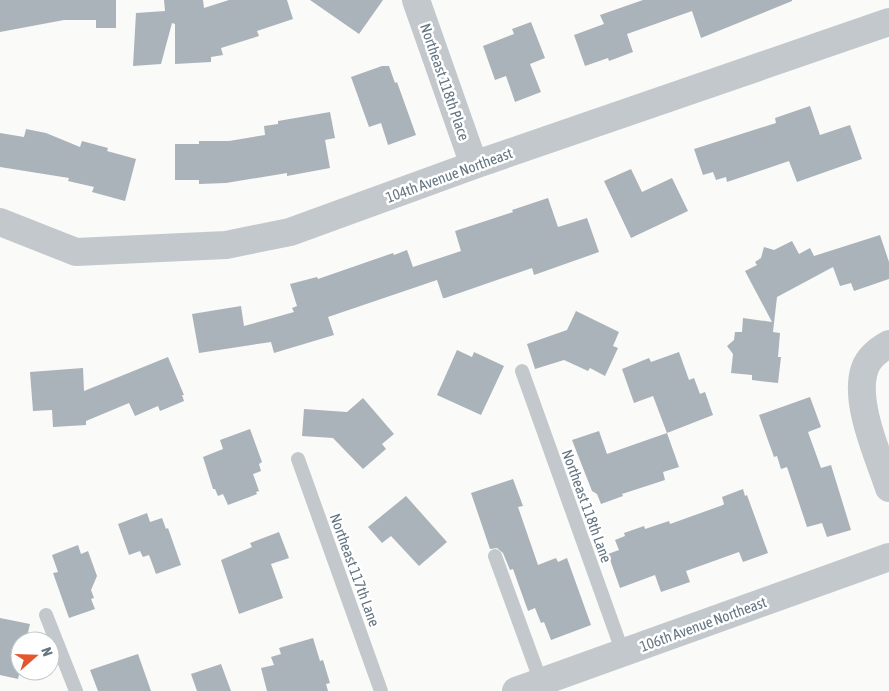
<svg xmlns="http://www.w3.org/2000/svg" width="889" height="691" viewBox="0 0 889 691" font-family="'Asap Condensed',sans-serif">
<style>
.building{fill:#aab3b9}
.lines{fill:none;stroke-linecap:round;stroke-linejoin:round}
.service{stroke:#c3c8cc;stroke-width:14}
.minor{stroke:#c3c8cc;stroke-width:28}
.labels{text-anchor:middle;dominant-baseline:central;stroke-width:5;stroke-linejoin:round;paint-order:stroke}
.street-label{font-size:15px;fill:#657683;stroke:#fff}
</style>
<rect width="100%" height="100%" fill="#fafaf8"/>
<path class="building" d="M 0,0 L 116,0 L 116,28 L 96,28 L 96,20 L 64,20 L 0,32 Z
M 164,0 L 203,0 L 204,8 L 229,0 L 287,0 L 293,19 L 257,31 L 259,36 L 221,48 L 223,55 L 211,57 L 211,62 L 175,64 L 175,24 L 172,23 L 161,64 L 133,66 L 136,13 L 165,11 Z
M 310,0 L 383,0 L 359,34 Z
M 643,0 L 792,0 L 792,1 L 701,38 L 692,11 L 627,34 L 633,52 L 609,61 L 608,58 L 585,66 L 574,35 L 604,24 L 600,15 Z
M 531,22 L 545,58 L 530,64 L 541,92 L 515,102 L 506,76 L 495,80 L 483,46 L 514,34 L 512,29 Z
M 382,66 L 389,66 L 395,83 L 397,82 L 416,135 L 388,145 L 381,123 L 369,127 L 351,77 Z
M 810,106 L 820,135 L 850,125 L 862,159 L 797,182 L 789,161 L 727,182 L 726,177 L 716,180 L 713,172 L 703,175 L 694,149 L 776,123 L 775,118 Z
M 330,112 L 335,138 L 325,140 L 330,168 L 287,176 L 287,173 L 226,183 L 199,184 L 199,180 L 175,180 L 175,144 L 199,144 L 199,141 L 229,141 L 265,135 L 264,126 L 278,124 L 278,121 Z
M 26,129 L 46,133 L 80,147 L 82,141 L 108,148 L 107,151 L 136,159 L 125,201 L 92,192 L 94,187 L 68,181 L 69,178 L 0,167 L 0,133 L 24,137 Z
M 631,169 L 642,192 L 672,178 L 688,211 L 631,238 L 604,181 Z
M 548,198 L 558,227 L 587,218 L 599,252 L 534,275 L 532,268 L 445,298 L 443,298 L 437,280 L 328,317 L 334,335 L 274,353 L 271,342 L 199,353 L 192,314 L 241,306 L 244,326 L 294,312 L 292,308 L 297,306 L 290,284 L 317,277 L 318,279 L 393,253 L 394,255 L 407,250 L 413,267 L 461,251 L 455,231 L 513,212 L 512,210 Z
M 880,235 L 889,262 L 889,279 L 854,291 L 851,283 L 840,286 L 833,267 L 777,297 L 773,332 L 780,333 L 778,357 L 781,357 L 778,383 L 752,380 L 752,375 L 731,373 L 733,354 L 727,346 L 734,340 L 735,332 L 742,332 L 743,318 L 772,322 L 745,271 L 757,265 L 755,262 L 761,258 L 764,247 L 774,250 L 792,241 L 799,254 L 810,248 L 814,256 Z
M 576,311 L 619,332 L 613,346 L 618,348 L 605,376 L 590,368 L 588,371 L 564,360 L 535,369 L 527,344 L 567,330 Z
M 457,350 L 472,357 L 474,352 L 504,366 L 481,415 L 437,395 Z
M 679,352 L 689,380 L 694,378 L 700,394 L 705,392 L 713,415 L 667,433 L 653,396 L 634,403 L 622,369 L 649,358 L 651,362 Z
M 168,357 L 184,395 L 182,395 L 184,401 L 160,411 L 158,406 L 135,416 L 129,403 L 86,421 L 86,425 L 53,427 L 52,410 L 33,411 L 30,372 L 83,368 L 84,391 Z
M 810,397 L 821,427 L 808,432 L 821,468 L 831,465 L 851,530 L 827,537 L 822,523 L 807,527 L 787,467 L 781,469 L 777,456 L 774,457 L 759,415 Z
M 363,398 L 394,434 L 382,444 L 386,449 L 363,469 L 333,438 L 302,436 L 304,409 L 347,412 Z
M 250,429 L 262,462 L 259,464 L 261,471 L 253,474 L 259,491 L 256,492 L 257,494 L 228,505 L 223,494 L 218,496 L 215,489 L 213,489 L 203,457 L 223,449 L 220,440 Z
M 599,431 L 607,454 L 667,433 L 679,467 L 663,472 L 665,480 L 622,494 L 623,496 L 601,504 L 597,494 L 592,491 L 572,440 Z
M 513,479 L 523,506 L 518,507 L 538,565 L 556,558 L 558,562 L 567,558 L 591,625 L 551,640 L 544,622 L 541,623 L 535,608 L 528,611 L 513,569 L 510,570 L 503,553 L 497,548 L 490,549 L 471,493 Z
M 743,489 L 745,496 L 747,495 L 768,553 L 743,562 L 739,552 L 686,571 L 690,582 L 661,592 L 655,575 L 620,588 L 608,554 L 619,550 L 615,540 L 625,536 L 624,533 L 644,526 L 645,529 L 669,521 L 670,524 L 723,505 L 724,504 L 722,497 Z
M 406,496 L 447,542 L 419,566 L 391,536 L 382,543 L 368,527 Z
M 147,513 L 150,522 L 162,518 L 166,529 L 168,528 L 181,565 L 156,574 L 149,555 L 143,557 L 140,551 L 129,555 L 118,524 Z
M 279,532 L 289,558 L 271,564 L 283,598 L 239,614 L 221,560 L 252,547 L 250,543 Z
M 78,545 L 81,554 L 88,551 L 97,576 L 91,590 L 94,598 L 91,599 L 95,609 L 69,618 L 53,573 L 58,572 L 52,555 Z
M 0,618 L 30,624 L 26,641 L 20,641 L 20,670 L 18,679 L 0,675 Z
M 313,638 L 320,661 L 323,660 L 330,683 L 326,684 L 328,691 L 267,691 L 261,668 L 274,665 L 271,657 L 281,654 L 279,648 Z
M 138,654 L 151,691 L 98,691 L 90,670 Z
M 221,664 L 231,691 L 197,691 L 191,674 Z"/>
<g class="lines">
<path class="service" d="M 522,371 L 623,653
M 298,459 L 381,691
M 495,556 L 541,682
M 46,615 L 76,691"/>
<path class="minor" d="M 416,0 L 474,165
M 0,222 L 76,252 L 226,245 L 290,232 L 474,165 L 889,22
M 889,344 C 880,349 869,357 865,368 C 853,401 878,455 889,488
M 516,691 L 889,557"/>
</g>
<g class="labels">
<g class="street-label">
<text transform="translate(445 82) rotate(71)">Northeast 118th Place</text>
<text transform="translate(449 175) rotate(-20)">104th Avenue Northeast</text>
<text transform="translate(587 506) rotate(70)">Northeast 118th Lane</text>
<text transform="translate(355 570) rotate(70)">Northeast 117th Lane</text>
<text transform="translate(703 624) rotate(-20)">106th Avenue Northeast</text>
</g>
</g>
<g transform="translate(35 656) rotate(70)"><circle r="24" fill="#ffffff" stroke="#c1c8cd"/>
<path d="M0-4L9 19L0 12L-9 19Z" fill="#e4572e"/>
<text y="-8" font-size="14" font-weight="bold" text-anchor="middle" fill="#657683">N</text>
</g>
</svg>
